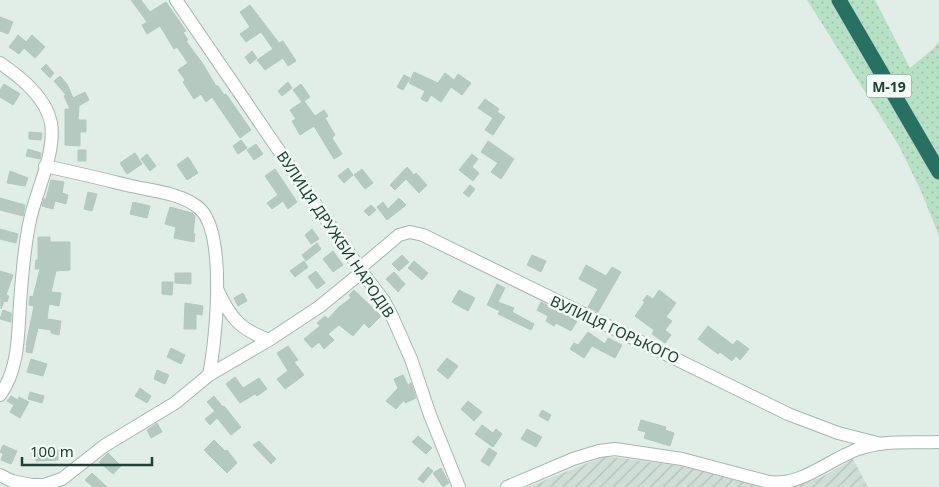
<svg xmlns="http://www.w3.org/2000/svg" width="939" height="487" viewBox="0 0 939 487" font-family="'Noto Sans',sans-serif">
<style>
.industrial{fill:url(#industrial-furrows)}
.grass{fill:url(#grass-dots)}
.building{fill:#b6c9c1;stroke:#b3c8c0}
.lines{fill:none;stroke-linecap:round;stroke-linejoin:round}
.minor-casing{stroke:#a3b7b0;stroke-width:14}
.highway-casing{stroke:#c0cac7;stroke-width:16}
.minor{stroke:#fff;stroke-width:12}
.highway{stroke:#277163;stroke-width:15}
.labels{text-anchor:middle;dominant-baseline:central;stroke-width:5;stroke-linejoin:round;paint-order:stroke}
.shield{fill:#f2faf6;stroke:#5e7871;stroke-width:1}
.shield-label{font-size:14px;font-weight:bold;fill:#1f4138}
.street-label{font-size:15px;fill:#1f4138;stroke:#f2faf6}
</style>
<defs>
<pattern id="industrial-furrows" width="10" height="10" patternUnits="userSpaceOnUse" patternTransform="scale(1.25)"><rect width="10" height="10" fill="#cfded7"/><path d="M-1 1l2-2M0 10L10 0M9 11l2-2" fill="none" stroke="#b1c0b9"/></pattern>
<pattern id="grass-dots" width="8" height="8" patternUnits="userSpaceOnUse" patternTransform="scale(1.25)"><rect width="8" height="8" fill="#b7e1c4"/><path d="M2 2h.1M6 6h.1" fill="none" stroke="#9dc2a9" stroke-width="1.8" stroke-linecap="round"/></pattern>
</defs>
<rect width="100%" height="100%" fill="#e1eee8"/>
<path class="industrial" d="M 605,456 L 688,467 L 773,487 L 528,487 Z
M 853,459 L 868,487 L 787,487 L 820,478 Z"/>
<path class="grass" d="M 807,0 L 875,0 L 910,68 L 933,49 L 939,41 L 939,236 L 921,191 L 898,144 Z"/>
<path class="building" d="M 131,0 L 141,0 L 150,12 L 166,2 L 186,31 L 183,32 L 188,40 L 186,41 L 203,64 L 216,86 L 218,86 L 224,95 L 226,94 L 251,130 L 240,138 L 212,97 L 206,102 L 201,94 L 194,99 L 183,82 L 185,80 L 178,70 L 188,63 L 177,47 L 174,49 L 160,26 L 147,34 L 142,25 L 147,22 Z
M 250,5 L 279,43 L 283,41 L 296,61 L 288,66 L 283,58 L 265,70 L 257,60 L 273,49 L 261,32 L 246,42 L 240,34 L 250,27 L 240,12 Z
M 0,17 L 13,22 L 8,34 L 0,31 Z
M 18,35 L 26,42 L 32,35 L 45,47 L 35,58 L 24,48 L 19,54 L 9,47 Z
M 252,51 L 257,58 L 250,64 L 245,57 Z
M 46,64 L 54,73 L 50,78 L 41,69 Z
M 414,72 L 438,83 L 445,73 L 454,80 L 458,74 L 471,83 L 462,95 L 451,87 L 441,102 L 431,95 L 427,102 L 421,99 L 425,91 L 409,83 Z
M 404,75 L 410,78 L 403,90 L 397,87 Z
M 60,76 L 67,84 L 73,98 L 85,92 L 89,100 L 79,106 L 78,120 L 86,120 L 86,132 L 80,132 L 80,146 L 65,145 L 65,109 L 70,109 L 64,96 L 66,95 L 54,81 Z
M 288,82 L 292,88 L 282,96 L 278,91 Z
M 4,84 L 20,94 L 13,105 L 0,97 L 0,90 Z
M 301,84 L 310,97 L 304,101 L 315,116 L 324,110 L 328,116 L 325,118 L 335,135 L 332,138 L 342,154 L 334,159 L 314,126 L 300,135 L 292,121 L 296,119 L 290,110 L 302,102 L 293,90 Z
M 485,99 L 499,109 L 497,112 L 505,117 L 493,135 L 485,130 L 493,118 L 478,108 Z
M 29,132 L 42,133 L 41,140 L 29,139 Z
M 241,140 L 247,148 L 238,154 L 233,146 Z
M 488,141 L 514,159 L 501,179 L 491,172 L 498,163 L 481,152 Z
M 256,144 L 263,154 L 254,160 L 247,150 Z
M 28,149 L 41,153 L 40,159 L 26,156 Z
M 78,150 L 86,150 L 86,161 L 78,161 Z
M 135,153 L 142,164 L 127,174 L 120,163 Z
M 147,154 L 156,166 L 150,171 L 141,159 Z
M 472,154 L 478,159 L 472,167 L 479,173 L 473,181 L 459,170 Z
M 188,157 L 198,173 L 187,180 L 177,165 Z
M 407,167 L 414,175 L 416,173 L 427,185 L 419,193 L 406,179 L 395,190 L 390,185 Z
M 348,168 L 353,175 L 344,183 L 338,176 Z
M 275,169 L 297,202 L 288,209 L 283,201 L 272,209 L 267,203 L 278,195 L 265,176 Z
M 362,169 L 373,183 L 365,189 L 354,175 Z
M 10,171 L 28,178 L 25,186 L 7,183 Z
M 51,180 L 64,182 L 62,193 L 68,195 L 66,204 L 55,201 L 53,209 L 42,206 L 44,199 L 46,199 Z
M 470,185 L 475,189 L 469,197 L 463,193 Z
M 88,192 L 97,194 L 92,211 L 84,209 Z
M 0,198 L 25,205 L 23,216 L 0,210 Z
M 399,198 L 406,205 L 387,220 L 377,207 L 383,202 L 388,209 Z
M 133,202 L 150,206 L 147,218 L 130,214 Z
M 371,205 L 376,210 L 369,216 L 364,211 Z
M 170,207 L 192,213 L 195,216 L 193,234 L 195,234 L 194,242 L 174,238 L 176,227 L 165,224 Z
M 0,229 L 18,234 L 16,243 L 0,239 Z
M 312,229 L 319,239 L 311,244 L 305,235 Z
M 38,237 L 50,237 L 50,242 L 70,242 L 70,270 L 56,271 L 51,292 L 61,293 L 59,306 L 49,304 L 47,319 L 61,321 L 59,335 L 51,333 L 51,330 L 38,328 L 32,353 L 26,352 L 27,345 L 26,345 L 34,306 L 29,305 L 30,296 L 33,297 L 40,269 L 35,269 L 36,260 L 38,260 Z
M 317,243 L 321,249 L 306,261 L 302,255 Z
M 333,251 L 343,265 L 333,272 L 323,259 Z
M 402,255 L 409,262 L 399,271 L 392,264 Z
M 532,255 L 546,261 L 541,272 L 527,265 Z
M 304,261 L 308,267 L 295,277 L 290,271 Z
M 414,261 L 428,273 L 422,280 L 408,268 Z
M 586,265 L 606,276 L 612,267 L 621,272 L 598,312 L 588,307 L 598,289 L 579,279 Z
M 0,271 L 13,275 L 6,295 L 9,296 L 7,302 L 4,301 L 1,309 Z
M 316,271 L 325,283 L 317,289 L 308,277 Z
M 394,272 L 405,284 L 398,292 L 386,279 Z
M 175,273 L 191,273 L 191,284 L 175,283 Z
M 162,282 L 173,282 L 172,295 L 162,294 Z
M 497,284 L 505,288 L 498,302 L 514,308 L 512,312 L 534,324 L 531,330 L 498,314 L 500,311 L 487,305 Z
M 354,290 L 381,316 L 369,328 L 364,323 L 353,336 L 339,325 L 328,334 L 334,340 L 324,349 L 319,342 L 312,348 L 304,339 L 320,326 L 317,323 L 325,316 L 328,319 L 339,307 L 351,298 L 349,295 Z
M 459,290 L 475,298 L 468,311 L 452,302 Z
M 659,290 L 676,303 L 666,317 L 672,321 L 665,330 L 671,335 L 665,343 L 652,334 L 654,330 L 635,316 L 645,302 L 643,301 L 647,295 L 653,299 Z
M 243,293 L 247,301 L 238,306 L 234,298 Z
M 541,302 L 577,321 L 571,331 L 556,323 L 554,326 L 546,321 L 548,316 L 537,310 Z
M 185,303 L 203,306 L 202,315 L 196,314 L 196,329 L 184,329 Z
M 3,310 L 11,313 L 11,322 L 0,319 Z
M 708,326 L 733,345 L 737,340 L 749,349 L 740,360 L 736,356 L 732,361 L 720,352 L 718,354 L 698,339 Z
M 588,332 L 605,344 L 608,338 L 622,345 L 615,358 L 592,346 L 584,358 L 570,349 L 574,343 L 578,345 Z
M 288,346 L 298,360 L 294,362 L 304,375 L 285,389 L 277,379 L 288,371 L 277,353 Z
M 171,348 L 185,355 L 181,364 L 167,357 Z
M 447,358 L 458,366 L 448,379 L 437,370 Z
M 31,359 L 47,364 L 43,376 L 27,372 Z
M 157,370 L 169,375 L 165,384 L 154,379 Z
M 403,375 L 408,385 L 411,383 L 416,398 L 405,403 L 404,400 L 396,409 L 386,401 L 398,388 L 394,379 Z
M 235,377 L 243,388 L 259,378 L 267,389 L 257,396 L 255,394 L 240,403 L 226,384 Z
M 140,388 L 151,396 L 147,403 L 135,396 Z
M 30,392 L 44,396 L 42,403 L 28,399 Z
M 11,396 L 18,400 L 19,397 L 29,402 L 20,418 L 10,412 L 14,405 L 7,401 Z
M 214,396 L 223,407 L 224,406 L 241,427 L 231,435 L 217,418 L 210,425 L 205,419 L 215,411 L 207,402 Z
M 468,401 L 482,412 L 474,421 L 461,409 Z
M 542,410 L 551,415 L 548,421 L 539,416 Z
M 641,420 L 666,427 L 665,430 L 674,433 L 670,446 L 644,438 L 646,432 L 638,430 Z
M 157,423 L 162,432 L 151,438 L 147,430 Z
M 482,425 L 493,433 L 496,429 L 502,434 L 493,447 L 475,434 Z
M 527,429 L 542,437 L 536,447 L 521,439 Z
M 418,436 L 432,448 L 426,454 L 412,442 Z
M 214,440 L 225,451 L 227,450 L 237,463 L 227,473 L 204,450 Z
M 259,441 L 276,459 L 271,464 L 253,445 Z
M 3,445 L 17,451 L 11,464 L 1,460 L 3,454 L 0,452 Z
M 489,448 L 497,453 L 489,466 L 481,461 Z
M 58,450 L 58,460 L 36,461 L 35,451 Z
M 108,453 L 121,466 L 113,474 L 99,462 Z
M 428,467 L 433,471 L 423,483 L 418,479 Z
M 441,468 L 449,483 L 443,487 L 433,473 Z
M 92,473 L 107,487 L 93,487 L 85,480 Z"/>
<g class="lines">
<g class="minor-casing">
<path id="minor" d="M 176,0 L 362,272 L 384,301 L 392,316 L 411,359 L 430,415 L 459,487
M 0,63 C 20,77 46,97 51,123 C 56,153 36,191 30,220 C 24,247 22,276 20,303 C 18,335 19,369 0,395
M 45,166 C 74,172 102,179 131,186 C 153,191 181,193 199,208 C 227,232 216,341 209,375
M 360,268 L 399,235 L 410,232 L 423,235 L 788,414 L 838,433 L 881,444
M 218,291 C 231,319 240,329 269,340
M 0,475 L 12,481 L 32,485 L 44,485 L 62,479 L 104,446 L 175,403 L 209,375 L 269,340 L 319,307 L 362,272
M 507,487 L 573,459 L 599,451 L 615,449 L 682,459 L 769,482 C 804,487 833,455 865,447 C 888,440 915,443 939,442"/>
</g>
<g class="highway-casing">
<path id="highway" d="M 839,0 L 939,172"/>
</g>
<use href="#minor" class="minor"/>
<use href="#highway" class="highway"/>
</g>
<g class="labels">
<rect class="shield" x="866.5" y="74.5" width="45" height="23" rx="4"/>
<g class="shield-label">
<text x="889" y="86">М-19</text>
</g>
<g class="street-label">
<text transform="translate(336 234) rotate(56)">ВУЛИЦЯ ДРУЖБИ НАРОДІВ</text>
<text transform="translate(615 329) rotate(25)">ВУЛИЦЯ ГОРЬКОГО</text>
</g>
</g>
<path d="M22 457v8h130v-8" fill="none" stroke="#1f4138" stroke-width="2.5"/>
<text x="30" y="457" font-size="15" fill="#1f4138" stroke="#f2faf6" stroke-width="4" paint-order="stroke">100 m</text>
</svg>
